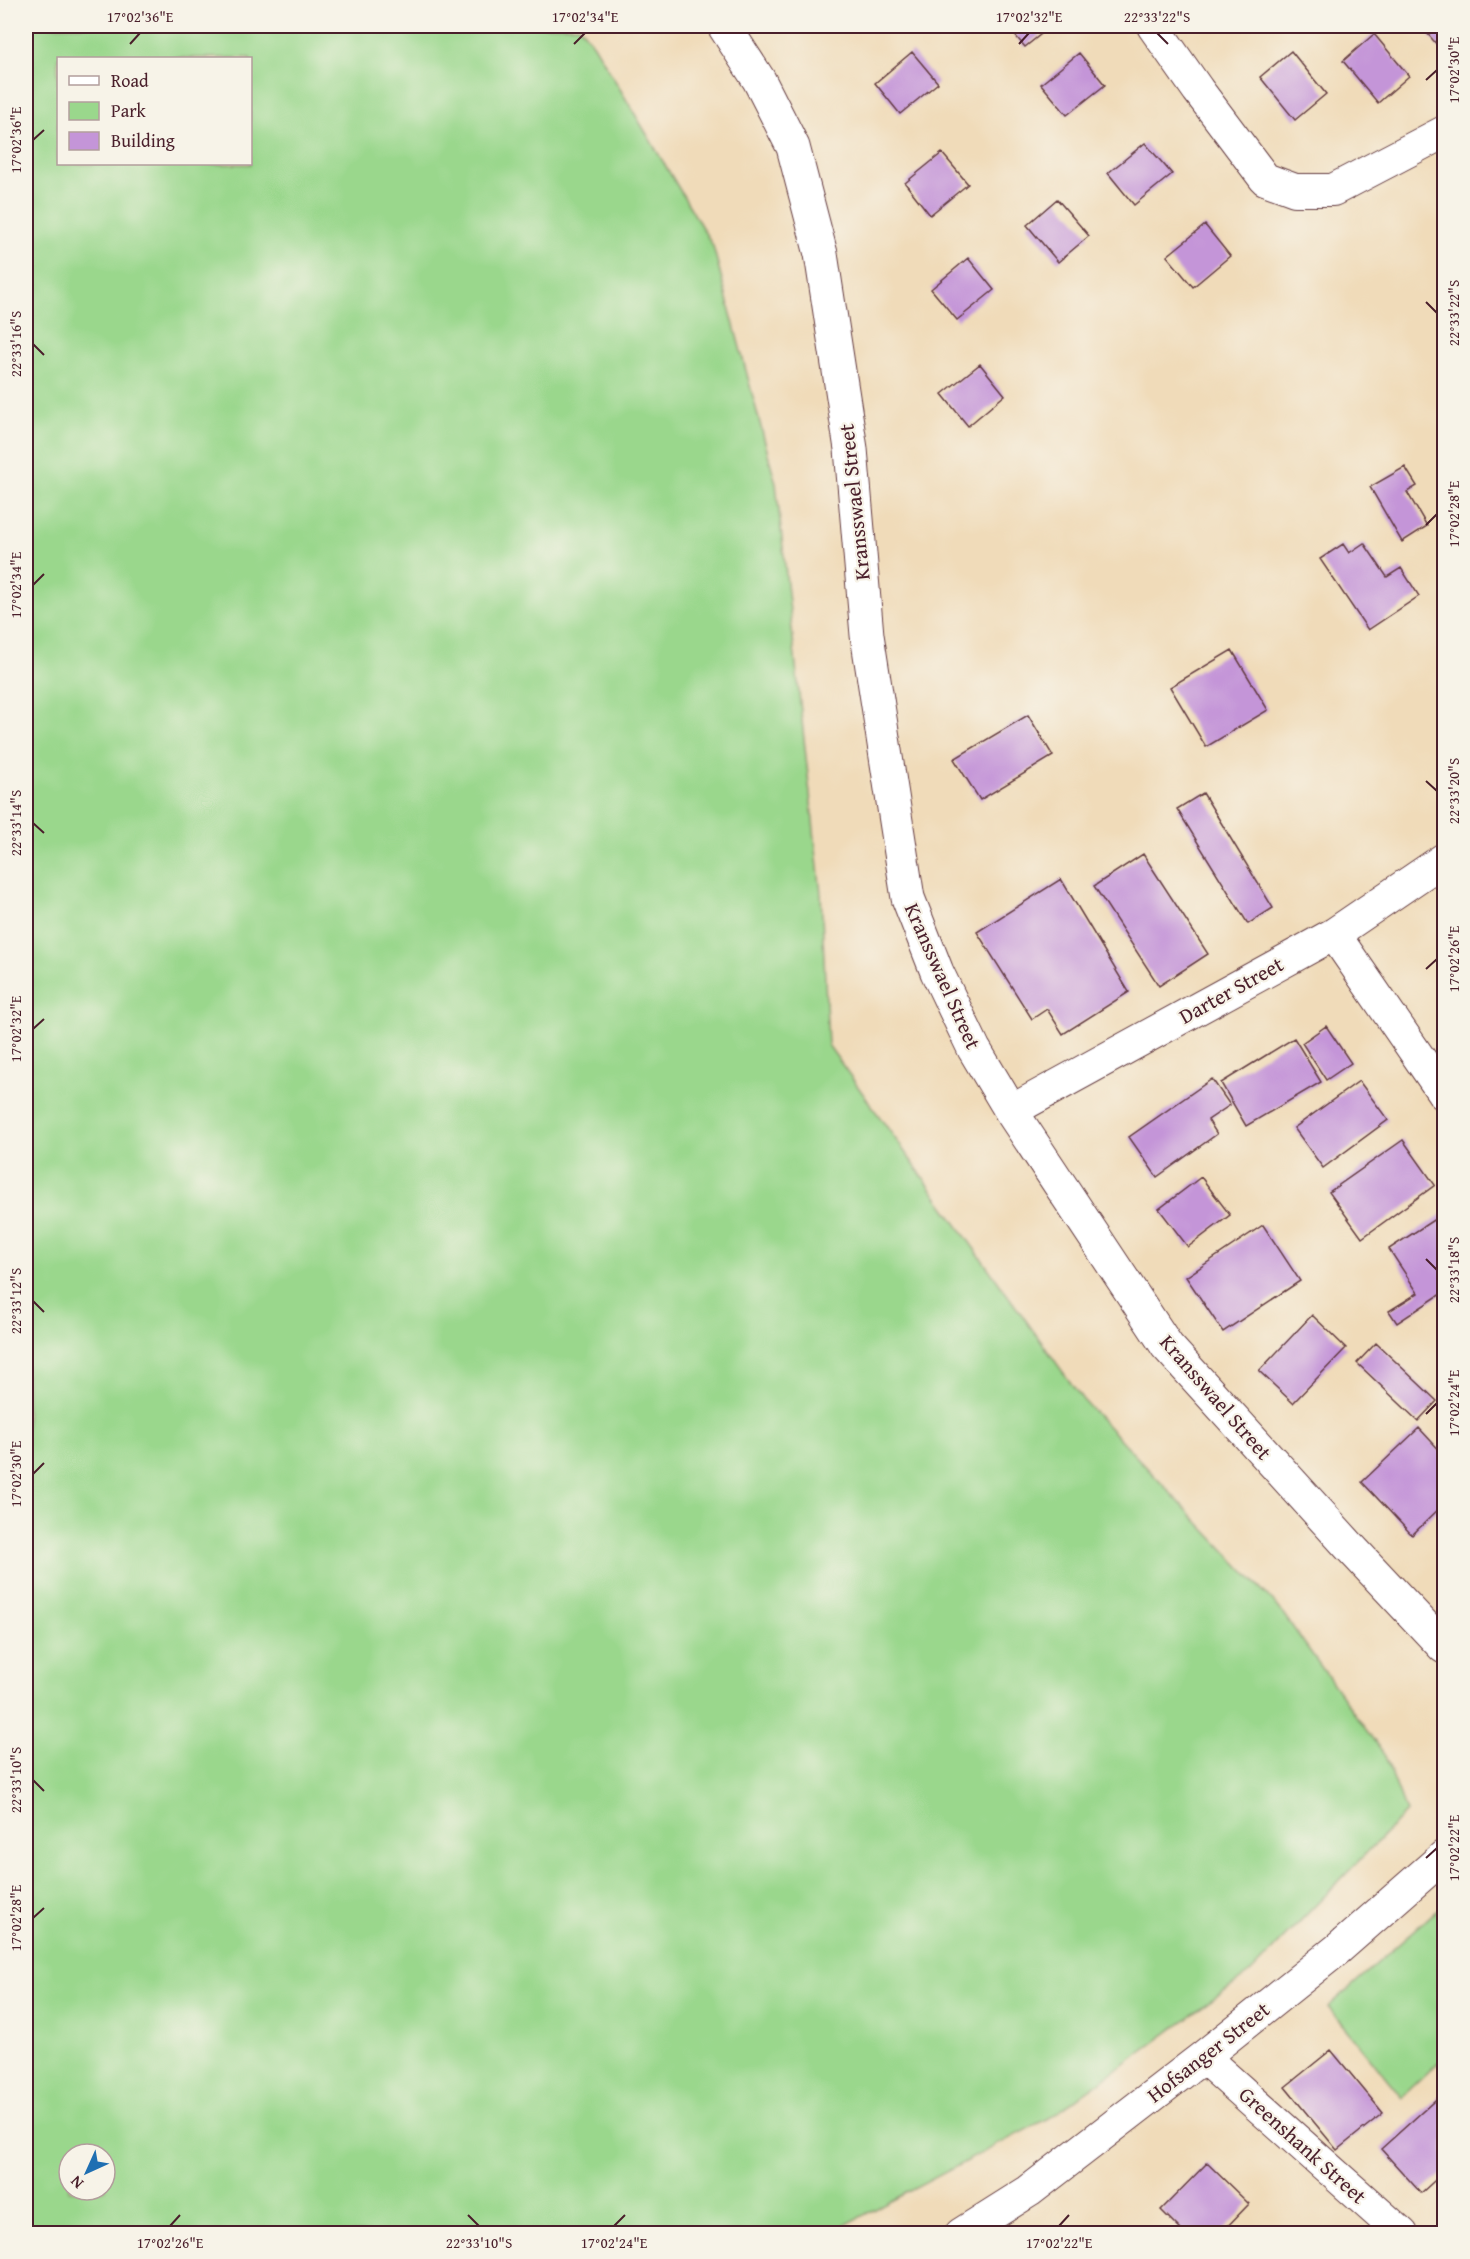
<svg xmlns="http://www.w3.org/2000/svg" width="1470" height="2259" viewBox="0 0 1470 2259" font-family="'Gentium Book Plus',serif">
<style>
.green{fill:#9ad78c;stroke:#727b5c;stroke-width:1.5;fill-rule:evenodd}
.building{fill:#c495d8}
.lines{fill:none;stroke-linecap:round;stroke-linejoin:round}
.minor-casing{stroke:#633b40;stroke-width:34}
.tertiary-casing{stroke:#633b40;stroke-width:35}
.minor{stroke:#fff;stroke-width:32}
.tertiary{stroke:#fff;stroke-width:33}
.ticks{fill:none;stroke:#4a1f2b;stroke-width:2}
.labels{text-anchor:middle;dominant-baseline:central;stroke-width:4.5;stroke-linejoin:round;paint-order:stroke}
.street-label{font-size:21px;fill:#4a1f2b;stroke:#f7f3e8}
.neatline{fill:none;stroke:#4a1f2b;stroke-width:2}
.ticks-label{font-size:15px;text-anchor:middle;fill:#4a1f2b}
</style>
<rect width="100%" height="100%" fill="#f7f3e8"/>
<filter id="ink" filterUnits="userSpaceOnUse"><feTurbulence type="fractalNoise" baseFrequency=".0167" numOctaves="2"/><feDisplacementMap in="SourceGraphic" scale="12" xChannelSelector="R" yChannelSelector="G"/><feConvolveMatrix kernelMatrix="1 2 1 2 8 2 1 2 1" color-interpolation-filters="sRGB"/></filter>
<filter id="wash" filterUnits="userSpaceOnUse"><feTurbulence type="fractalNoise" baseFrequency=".008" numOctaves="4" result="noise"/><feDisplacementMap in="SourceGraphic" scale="24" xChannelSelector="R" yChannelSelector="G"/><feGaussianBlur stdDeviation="1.35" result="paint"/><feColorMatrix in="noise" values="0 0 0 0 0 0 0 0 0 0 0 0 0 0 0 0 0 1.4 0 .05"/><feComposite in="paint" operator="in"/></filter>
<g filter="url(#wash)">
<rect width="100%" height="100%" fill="#f0dbb9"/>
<path class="green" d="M 26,26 L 579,26 L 594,45 L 713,246 L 776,484 L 821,894 L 828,1045 L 1083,1400 L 1279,1608 L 1385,1756 L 1406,1812 L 1250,1973 L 1054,2115 L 830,2233 L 26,2233 ZM 58,58 L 250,58 L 250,164 L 58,164 ZM 69,2154 L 105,2154 L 105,2190 L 69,2190 Z
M 1444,1904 L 1444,2057 L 1402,2097 L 1328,2007 Z"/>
<g id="blocks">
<path class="building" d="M 1007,26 L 1051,26 L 1025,47 Z
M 1421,26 L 1444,26 L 1444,53 Z
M 1374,34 L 1409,76 L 1378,103 L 1343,61 Z
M 1291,51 L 1326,94 L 1295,120 L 1260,77 Z
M 912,52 L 938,83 L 900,114 L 875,83 Z
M 1079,53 L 1105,85 L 1067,115 L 1041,84 Z
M 1145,143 L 1172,174 L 1134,205 L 1108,173 Z
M 942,153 L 968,184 L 930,215 L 905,183 Z
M 1057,199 L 1089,236 L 1058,262 L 1027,225 Z
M 1205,225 L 1230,256 L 1193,287 L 1167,256 Z
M 968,258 L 994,290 L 957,320 L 931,289 Z
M 980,364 L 1005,395 L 968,426 L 942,394 Z
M 1405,467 L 1417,486 L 1407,492 L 1427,526 L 1402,542 L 1370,487 Z
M 1364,543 L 1387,577 L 1401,568 L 1419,596 L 1368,630 L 1320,559 L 1343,544 L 1349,553 Z
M 1232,650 L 1268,710 L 1206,747 L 1170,687 Z
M 1028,715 L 1053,756 L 980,800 L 954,759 Z
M 1203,793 L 1273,908 L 1248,924 L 1177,809 Z
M 1143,854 L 1208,954 L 1159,986 L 1094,886 Z
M 1061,879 L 1129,992 L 1063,1034 L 1047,1009 L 1032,1019 L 977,932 Z
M 1326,1026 L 1351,1063 L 1326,1080 L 1302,1043 Z
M 1294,1038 L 1321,1082 L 1246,1126 L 1221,1083 Z
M 1212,1079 L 1230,1105 L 1208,1120 L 1217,1134 L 1157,1177 L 1129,1137 Z
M 1359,1081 L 1388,1120 L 1323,1168 L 1294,1128 Z
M 1403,1140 L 1435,1185 L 1362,1238 L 1329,1192 Z
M 1201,1177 L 1230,1215 L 1188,1247 L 1159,1209 Z
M 1444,1213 L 1444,1292 L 1397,1323 L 1389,1311 L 1418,1293 L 1389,1249 Z
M 1263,1225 L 1300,1281 L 1223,1332 L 1186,1277 Z
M 1312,1315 L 1346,1348 L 1293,1403 L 1259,1371 Z
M 1376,1343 L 1437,1401 L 1418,1421 L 1357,1363 Z
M 1419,1428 L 1444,1455 L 1444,1504 L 1412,1535 L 1362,1482 Z
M 1331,2050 L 1383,2113 L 1337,2150 L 1285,2087 Z
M 1442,2094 L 1444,2097 L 1444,2172 L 1421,2193 L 1381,2149 Z
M 1207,2163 L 1249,2204 L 1220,2234 L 1185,2234 L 1161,2210 Z"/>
</g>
</g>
<g filter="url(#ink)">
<use href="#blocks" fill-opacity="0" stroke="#633b40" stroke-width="1.5"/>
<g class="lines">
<g class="minor-casing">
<path id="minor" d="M 1153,26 L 1198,90 L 1265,179 L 1295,190 L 1333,190 L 1444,132
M 1334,934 L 1444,1094
M 1011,1111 L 1334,934 L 1444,859
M 1203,2057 L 1402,2234
M 961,2234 L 1029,2191 L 1203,2057 L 1338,1949 L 1444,1856"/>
</g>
<g class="tertiary-casing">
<path id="tertiary" d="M 724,26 L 759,80 L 793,147 L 821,254 L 851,449 L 867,635 L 908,898 L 937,972 L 974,1049 L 1011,1111 L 1167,1346 L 1350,1547 L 1444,1647"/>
</g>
<use href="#minor" class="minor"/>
<use href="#tertiary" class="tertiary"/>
</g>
</g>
<path class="ticks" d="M 1157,33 L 1168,44M 130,44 L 140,33M 574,44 L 585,33M 1019,44 L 1029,33M 1426,80 L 1437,70M 33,140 L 44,130M 1426,302 L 1437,313M 33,344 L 44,355M 1426,525 L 1437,514M 33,585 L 44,574M 1426,781 L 1437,791M 33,823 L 44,833M 1426,969 L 1437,959M 33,1029 L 44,1019M 1426,1259 L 1437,1270M 33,1301 L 44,1312M 1426,1414 L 1437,1403M 33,1474 L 44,1463M 33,1780 L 44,1791M 1426,1858 L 1437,1848M 33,1918 L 44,1908M 468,2215 L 479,2226M 170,2226 L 180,2215M 614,2226 L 625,2215M 1059,2226 L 1069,2215"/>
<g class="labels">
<g class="street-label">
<text transform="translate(854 502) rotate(-96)">Kransswael Street</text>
<text transform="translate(943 976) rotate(66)">Kransswael Street</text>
<text transform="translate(1231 990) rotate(-29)">Darter Street</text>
<text transform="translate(1216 1397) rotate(49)">Kransswael Street</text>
<text transform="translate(1208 2052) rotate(-38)">Hofsanger Street</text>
<text transform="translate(1303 2145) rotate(42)">Greenshank Street</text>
</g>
</g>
<rect width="1470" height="2259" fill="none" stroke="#f7f3e8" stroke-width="66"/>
<rect x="57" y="57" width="195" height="108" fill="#f7f3e8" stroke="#b29e9c" stroke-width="1.5"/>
<rect x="69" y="76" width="30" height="9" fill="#ffffff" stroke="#b29e9c" stroke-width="1.5"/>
<text x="111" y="87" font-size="18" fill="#4a1f2b">Road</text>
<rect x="69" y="102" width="30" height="18" fill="#9ad78c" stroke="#b29e9c" stroke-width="1.5"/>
<text x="111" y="117" font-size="18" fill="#4a1f2b">Park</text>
<rect x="69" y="132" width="30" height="18" fill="#c495d8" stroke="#b29e9c" stroke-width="1.5"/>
<text x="111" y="147" font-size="18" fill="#4a1f2b">Building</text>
<g transform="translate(87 2172) rotate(225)"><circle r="28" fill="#f7f3e8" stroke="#b29e9c" stroke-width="1.5"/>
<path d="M0-4.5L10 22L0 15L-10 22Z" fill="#1f6fb2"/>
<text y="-9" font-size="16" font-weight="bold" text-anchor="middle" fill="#4a1f2b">N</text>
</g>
<rect x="33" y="33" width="1404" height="2193" class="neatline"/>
<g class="ticks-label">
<text x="140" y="22">17°02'36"E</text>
<text x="585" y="22">17°02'34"E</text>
<text x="1029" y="22">17°02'32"E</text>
<text x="1157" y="22">22°33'22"S</text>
<text transform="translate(1454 70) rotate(-90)" y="5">17°02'30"E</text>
<text transform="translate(16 140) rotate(-90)" y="5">17°02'36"E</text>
<text transform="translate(1454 313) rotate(-90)" y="5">22°33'22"S</text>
<text transform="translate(16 344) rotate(-90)" y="5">22°33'16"S</text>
<text transform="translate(1454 514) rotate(-90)" y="5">17°02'28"E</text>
<text transform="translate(16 585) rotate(-90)" y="5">17°02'34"E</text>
<text transform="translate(1454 791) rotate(-90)" y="5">22°33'20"S</text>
<text transform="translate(16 823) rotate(-90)" y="5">22°33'14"S</text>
<text transform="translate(1454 959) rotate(-90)" y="5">17°02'26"E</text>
<text transform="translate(16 1029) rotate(-90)" y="5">17°02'32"E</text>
<text transform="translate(1454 1270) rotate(-90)" y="5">22°33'18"S</text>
<text transform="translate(16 1301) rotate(-90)" y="5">22°33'12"S</text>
<text transform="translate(1454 1403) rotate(-90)" y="5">17°02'24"E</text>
<text transform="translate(16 1474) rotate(-90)" y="5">17°02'30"E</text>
<text transform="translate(16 1780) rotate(-90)" y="5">22°33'10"S</text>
<text transform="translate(1454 1848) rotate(-90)" y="5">17°02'22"E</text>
<text transform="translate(16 1918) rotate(-90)" y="5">17°02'28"E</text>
<text x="170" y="2248">17°02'26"E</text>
<text x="479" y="2248">22°33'10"S</text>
<text x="614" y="2248">17°02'24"E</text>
<text x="1059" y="2248">17°02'22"E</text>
</g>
</svg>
